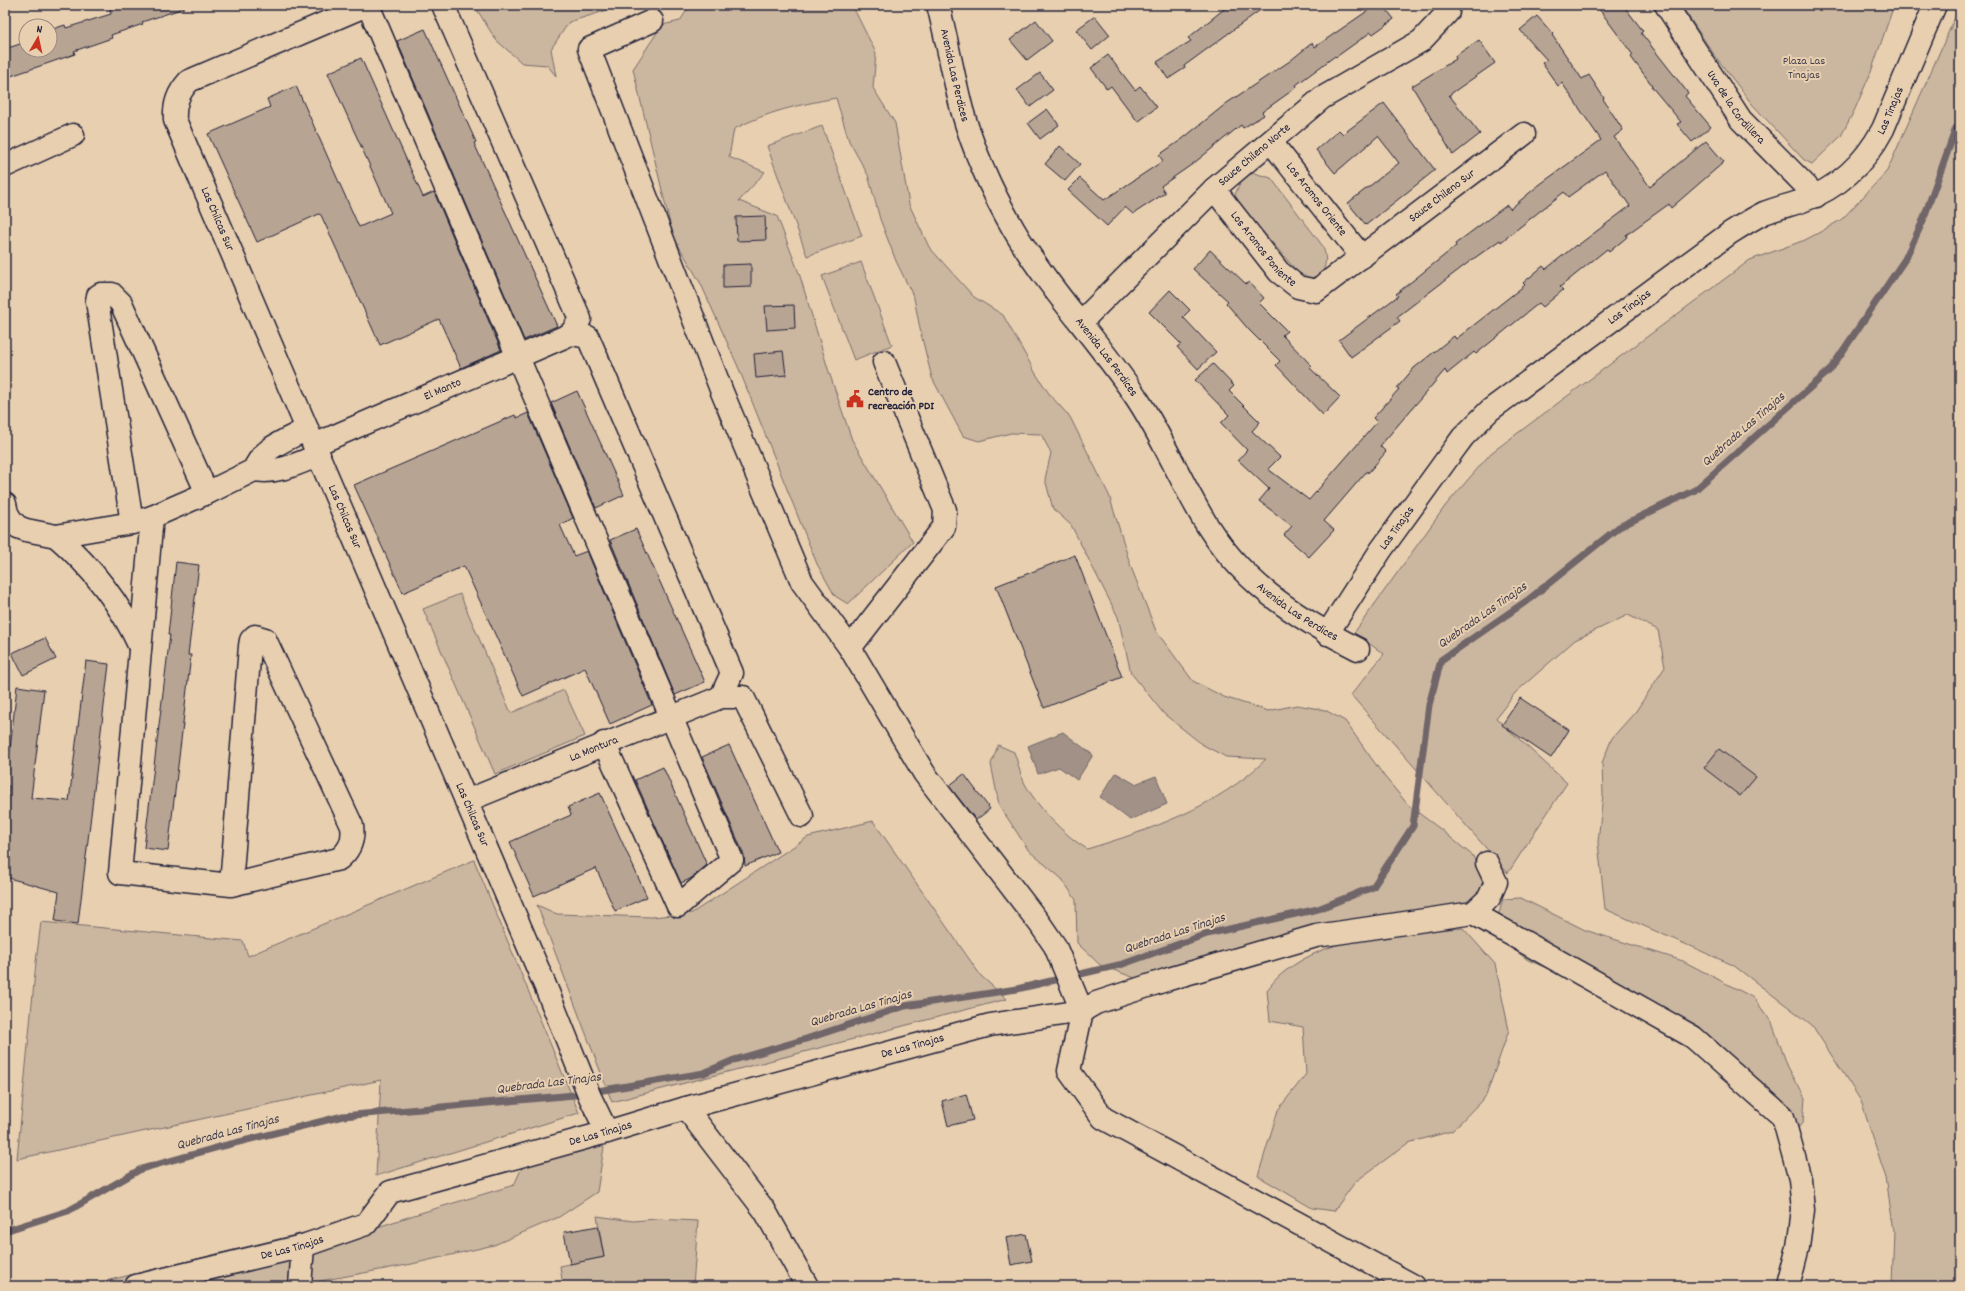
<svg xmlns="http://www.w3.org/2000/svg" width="1965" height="1291" viewBox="0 0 1965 1291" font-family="Dekko,sans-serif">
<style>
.green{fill:#cbb69f;stroke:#766c6d}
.water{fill:#a29186;stroke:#6f6568}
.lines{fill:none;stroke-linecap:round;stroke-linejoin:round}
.stream{stroke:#6f6568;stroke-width:7}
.building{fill:#b7a493;stroke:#22223b}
.minor-casing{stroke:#22223b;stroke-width:25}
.minor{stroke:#e8cfb0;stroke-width:22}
.labels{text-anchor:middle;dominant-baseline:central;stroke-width:4;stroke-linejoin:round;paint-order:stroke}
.park-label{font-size:12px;fill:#44404f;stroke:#e8cfb0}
.street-label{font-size:12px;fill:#22223b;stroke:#e8cfb0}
.poi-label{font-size:12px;font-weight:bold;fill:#22223b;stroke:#e8cfb0;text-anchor:start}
.water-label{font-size:13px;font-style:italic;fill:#423e4e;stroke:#e8cfb0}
</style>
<rect width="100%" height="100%" fill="#e8cfb0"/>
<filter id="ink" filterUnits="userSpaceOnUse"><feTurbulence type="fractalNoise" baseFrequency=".025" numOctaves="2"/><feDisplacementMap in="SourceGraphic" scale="8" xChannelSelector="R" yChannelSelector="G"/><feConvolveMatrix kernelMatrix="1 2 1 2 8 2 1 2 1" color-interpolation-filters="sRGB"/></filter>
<g filter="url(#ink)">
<path class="green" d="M 474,5 L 624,5 L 569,22 L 551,49 L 556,76 L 547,65 L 522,63 L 496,40 Z
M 690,5 L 852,5 L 876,53 L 873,88 L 895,123 L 909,204 L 929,247 L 974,297 L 1003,315 L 1036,374 L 1050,395 L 1070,417 L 1109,495 L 1131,567 L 1156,631 L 1193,681 L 1224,697 L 1268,711 L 1297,705 L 1325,710 L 1345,721 L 1384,776 L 1409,806 L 1439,828 L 1473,856 L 1484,884 L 1470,908 L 1135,978 L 1100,965 L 1077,943 L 1076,900 L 1062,879 L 1029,851 L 999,805 L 991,764 L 998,745 L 1014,752 C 1018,762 1020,775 1025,784 C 1038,808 1064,835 1087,849 C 1150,830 1218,807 1266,759 L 1226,757 L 1203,745 L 1164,714 L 1131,673 L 1118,617 L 1071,525 L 1053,509 L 1045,479 L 1051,453 L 1041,434 L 1011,433 L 979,441 L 963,436 L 932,378 L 921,334 L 914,298 L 896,261 L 880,219 L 868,175 L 849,141 L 836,98 C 798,105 769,111 734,129 L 729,157 L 765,172 L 739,201 L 777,216 L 799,273 L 829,372 L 852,440 L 913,542 L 848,604 L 835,596 L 817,564 L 739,369 L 701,284 L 673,236 L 633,69 L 662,25 L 680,21 Z
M 1681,5 L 1894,5 L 1871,72 L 1855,109 L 1841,136 L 1812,164 L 1804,160 L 1752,104 L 1715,56 Z
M 1960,6 L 1960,1286 L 1892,1286 L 1894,1229 L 1886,1178 L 1861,1101 L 1812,1025 L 1733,965 L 1605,909 L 1598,842 L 1603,794 L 1602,763 L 1612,738 L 1636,711 L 1665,667 L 1658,630 L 1628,615 L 1575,640 L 1515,693 L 1496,718 L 1567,783 L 1508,873 L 1351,695 L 1384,654 L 1354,633 L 1446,505 L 1491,453 L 1750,260 L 1805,240 L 1822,231 L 1842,219 L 1863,197 L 1887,171 Z
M 822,126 L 862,236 L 807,256 L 767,146 Z
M 1254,173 L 1271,178 L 1322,245 C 1327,256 1327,264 1321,275 L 1308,279 L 1301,276 L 1239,204 L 1235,195 C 1239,184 1243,176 1254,173 Z
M 861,262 L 892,345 L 854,360 L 822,276 Z
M 460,594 L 511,713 L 564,690 L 585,736 L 495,774 L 423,609 Z
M 873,821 L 981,976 L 1007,999 L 612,1102 L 537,905 L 557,914 L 652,917 L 692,913 L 808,837 Z
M 474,860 L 579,1113 L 376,1176 L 381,1080 L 17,1159 L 36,962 L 41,922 L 243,941 L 248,956 Z
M 1521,898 L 1585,930 L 1683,961 L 1754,998 L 1772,1023 L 1788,1067 L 1805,1098 L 1803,1122 L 1793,1134 L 1738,1073 L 1591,987 L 1528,960 L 1493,934 L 1503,899 Z
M 1463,928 L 1495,964 L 1509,1030 L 1486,1096 L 1452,1131 L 1408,1143 L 1355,1182 L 1334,1211 L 1312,1208 L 1258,1176 L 1278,1110 L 1306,1074 L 1303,1027 L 1270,1021 L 1267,990 C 1272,984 1277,977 1284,972 C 1334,933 1402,932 1463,928 Z
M 574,1134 L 604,1147 L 597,1192 L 559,1217 L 494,1245 L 412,1264 L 293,1286 L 85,1286 L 316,1230 L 345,1238 L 417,1214 L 514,1185 L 530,1150 Z
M 597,1216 L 633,1221 L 656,1219 L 698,1221 L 693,1286 L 563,1286 L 560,1266 L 604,1257 Z"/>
<path class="water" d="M 1063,732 L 1093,755 L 1077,780 L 1059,767 L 1038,774 L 1028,746 Z
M 1116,773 L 1135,784 L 1156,776 L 1167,804 L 1130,820 L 1100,797 Z"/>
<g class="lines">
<path class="stream" d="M 8,1230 L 68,1211 L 141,1169 L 219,1147 L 343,1116 L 574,1095 L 704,1073 L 734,1060 L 806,1039 L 905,1006 L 1017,989 L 1123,964 L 1207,934 L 1318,909 L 1373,887 L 1413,826 L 1429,705 L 1441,660 L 1528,600 L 1619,527 L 1695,490 L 1830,370 L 1905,259 L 1922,223 L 1956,128 L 1960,125"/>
</g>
<path class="building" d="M 109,5 L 184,5 L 184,8 L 142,22 L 143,24 L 111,35 L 112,38 L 74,51 L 75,54 L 8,77 L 5,67 L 5,49 L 26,42 L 26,50 L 50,50 L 50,30 L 65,25 L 66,28 L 111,14 Z
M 1229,5 L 1267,5 L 1184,66 L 1185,68 L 1168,79 L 1157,62 L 1191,41 L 1188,38 Z
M 1376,5 L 1383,5 L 1394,19 L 1373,34 L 1371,32 L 1336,57 L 1335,56 L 1296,85 L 1297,87 L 1262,112 L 1264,115 L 1243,128 L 1241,125 L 1194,163 L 1161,186 L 1165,193 L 1133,214 L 1125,207 L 1107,226 L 1068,190 L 1080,178 L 1104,200 L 1163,161 L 1159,155 L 1181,140 L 1227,103 L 1290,61 L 1312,43 L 1315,47 Z
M 1596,5 L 1623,5 L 1643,31 L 1641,33 L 1688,93 L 1685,96 L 1711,127 L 1692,142 L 1677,124 L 1681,122 L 1651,86 L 1652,85 L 1631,57 L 1633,55 Z
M 1095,16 L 1110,35 L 1092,50 L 1076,30 Z
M 1537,16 L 1553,34 L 1552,35 L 1582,79 L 1589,75 L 1604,98 L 1603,99 L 1623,130 L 1614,137 L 1650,187 L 1706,141 L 1724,162 L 1671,208 L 1669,204 L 1626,235 L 1627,237 L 1609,252 L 1607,249 L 1560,287 L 1563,290 L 1543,307 L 1539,303 L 1476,354 L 1474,352 L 1447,374 L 1445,370 L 1380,446 L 1386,452 L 1368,473 L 1367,471 L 1324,521 L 1334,530 L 1309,557 L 1284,535 L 1292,526 L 1259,501 L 1269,489 L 1238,460 L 1247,450 L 1221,423 L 1229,415 L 1195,380 L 1213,364 L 1234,386 L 1229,391 L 1260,422 L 1252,431 L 1280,457 L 1268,469 L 1309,500 L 1377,422 L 1373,418 L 1399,389 L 1397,388 L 1414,368 L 1454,336 L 1456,339 L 1525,285 L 1523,283 L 1543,266 L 1546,269 L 1576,245 L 1577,246 L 1630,206 L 1605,170 L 1568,197 L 1564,192 L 1501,242 L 1500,240 L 1469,262 L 1397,317 L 1400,321 L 1351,357 L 1339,340 L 1398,296 L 1396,294 L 1456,246 L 1455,244 L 1507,205 L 1510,209 L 1539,185 L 1601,140 L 1562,83 L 1558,86 L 1542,63 L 1547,60 L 1520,30 Z
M 1036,20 L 1052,41 L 1027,60 L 1010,40 Z
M 425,29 L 476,142 L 474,143 L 557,326 L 524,340 L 397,41 Z
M 1479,40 L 1495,63 L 1449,95 L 1480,134 L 1453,155 L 1412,86 L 1456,59 L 1455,56 Z
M 1108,55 L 1135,90 L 1140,86 L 1157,107 L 1138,122 L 1111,86 L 1107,89 L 1091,68 Z
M 361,58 L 423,197 L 434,192 L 501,350 L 461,368 L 439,319 L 380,345 L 321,215 L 319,214 L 257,242 L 208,134 L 270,107 L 267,99 L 296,86 L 359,227 L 391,213 L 328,73 Z
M 1040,73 L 1053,90 L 1030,107 L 1017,90 Z
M 1384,103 L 1435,170 L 1366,225 L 1348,203 L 1399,163 L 1378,136 L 1335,173 L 1316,150 L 1339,130 L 1343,134 Z
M 1047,109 L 1059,125 L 1040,139 L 1028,123 Z
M 1060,146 L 1080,164 L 1065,181 L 1045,164 Z
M 765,216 L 766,240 L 737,241 L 736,217 Z
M 1210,250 L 1246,284 L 1249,282 L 1264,298 L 1259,303 L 1287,331 L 1282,335 L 1312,366 L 1310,368 L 1340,397 L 1323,415 L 1276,365 L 1280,361 L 1249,330 L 1226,303 L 1228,301 L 1193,269 Z
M 751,264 L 751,287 L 723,288 L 723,265 Z
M 1170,290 L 1190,310 L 1183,317 L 1216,352 L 1198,369 L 1177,347 L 1181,344 L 1149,312 Z
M 794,305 L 795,328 L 767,330 L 765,306 Z
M 783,351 L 786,375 L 756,378 L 754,354 Z
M 577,391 L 624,495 L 596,508 L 551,403 Z
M 528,413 L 573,518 L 560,525 L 574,556 L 587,551 L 652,705 L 610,724 L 585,668 L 523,696 L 464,566 L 403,593 L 354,485 L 515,415 L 517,418 Z
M 636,529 L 705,682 L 675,695 L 610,540 Z
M 1075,555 L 1122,677 L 1044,708 L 996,586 Z
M 176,562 L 199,565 L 188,655 L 191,655 L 168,851 L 144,848 L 170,635 L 168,635 Z
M 45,638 L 56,659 L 23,675 L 12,653 Z
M 86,661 L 109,664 L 78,924 L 55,921 L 59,892 L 5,877 L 5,826 L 9,786 L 6,786 L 17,686 L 44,690 L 31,798 L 69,801 Z
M 1520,698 L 1569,730 L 1551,758 L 1502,725 Z
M 729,745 L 778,852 L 745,866 L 744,855 L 702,757 Z
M 1719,749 L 1756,777 L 1740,796 L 1704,768 Z
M 663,767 L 707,865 L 690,879 L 681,883 L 635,780 Z
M 964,774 L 990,809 L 976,820 L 949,786 Z
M 600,793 L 647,897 L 615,911 L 596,868 L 534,896 L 510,842 L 571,815 L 568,807 Z
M 966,1094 L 973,1120 L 948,1126 L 942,1101 Z
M 598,1226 L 604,1257 L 570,1264 L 564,1232 Z
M 1026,1234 L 1032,1261 L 1011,1265 L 1006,1238 Z"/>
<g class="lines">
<g class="minor-casing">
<g id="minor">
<path id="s1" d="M 367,5 L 189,81 C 178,93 174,104 175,120 L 547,990 L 590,1097 L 607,1132"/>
<path d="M 368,5 L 732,860 L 678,906 L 604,743"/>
<path d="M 443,5 L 580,319 L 571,334"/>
<path id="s2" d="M 938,5 C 947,40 953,75 962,110 C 974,152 992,192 1014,230 C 1049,290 1099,341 1138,400 C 1162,437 1179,477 1201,515 C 1237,579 1294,617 1358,649"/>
<path id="s3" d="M 1666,5 L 1741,120 L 1816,196"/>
<path id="s4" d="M 1271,142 L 1362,257"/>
<path d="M 5,166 L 73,135"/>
<path id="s5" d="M 1214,189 L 1279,272 L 1298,287 L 1316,291 L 1524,134"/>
<path id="s6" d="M 1081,322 L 1214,189 L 1322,98 L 1421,41 L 1448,12"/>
<path d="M 571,334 L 588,337 L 732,673 L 721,697"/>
<path d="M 307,429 C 287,440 262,447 254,470 C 278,474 297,464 319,455"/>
<path id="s7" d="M 314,445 L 571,334"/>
<path d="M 5,504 L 7,513 L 12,521 L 18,527 L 26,530 L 56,536 L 132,523 L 152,517 L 207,493 L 254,470"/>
<path d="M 152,517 L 120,873 L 231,885 L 339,859 C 350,850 354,840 352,826 L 265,639 L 255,636 L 251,640 L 250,646 L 231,885"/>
<path d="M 132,523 L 97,301 L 98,296 L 101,294 L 112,294 L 121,303 L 207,493"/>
<path d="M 56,536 C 93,568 120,603 140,647"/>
<path id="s8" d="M 1327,634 L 1381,550 L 1452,452 L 1463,437 L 1490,410 L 1730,233 C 1741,226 1752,219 1764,213 C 1777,208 1790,205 1802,201 C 1839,188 1865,163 1883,129 L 1935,5"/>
<path d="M 850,648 L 944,527 L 945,510 L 884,362"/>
<path id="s9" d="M 466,801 L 721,697 L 743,697 L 802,816"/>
<path d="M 1473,913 L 1693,1037 L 1783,1117 L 1800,1179 L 1803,1210 L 1798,1247 L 1788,1286"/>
<path d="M 686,1108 L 765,1211 L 807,1286"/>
<path id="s10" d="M 136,1286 L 303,1246 L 366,1224 L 390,1192 L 607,1132 L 686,1108 L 990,1025 L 1082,1011 L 1055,946 L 1040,924 L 924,773 L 850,648 L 802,582 L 722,392 L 589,49 L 652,21"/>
<path d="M 300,1286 L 303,1246"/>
<path d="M 1414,1286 L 1103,1118 L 1069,1071 L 1082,1011 L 1096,1003 L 1169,979 L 1316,936 L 1473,913 L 1489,898 L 1496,882 L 1487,863"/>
</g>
</g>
<use href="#minor" class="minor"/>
</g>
</g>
<defs>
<g id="civic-bare" transform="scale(1.38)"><path d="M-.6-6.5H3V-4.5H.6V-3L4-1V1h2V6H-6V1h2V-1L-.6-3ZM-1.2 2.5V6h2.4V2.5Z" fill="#c8321e" stroke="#e8cfb0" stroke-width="2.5" paint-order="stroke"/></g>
</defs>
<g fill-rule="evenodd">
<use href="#civic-bare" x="855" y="399"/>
</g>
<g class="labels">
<g class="park-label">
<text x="1804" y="61">Plaza Las<tspan x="1804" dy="14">Tinajas</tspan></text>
</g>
<g class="street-label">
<text stroke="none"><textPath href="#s2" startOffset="72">Avenida Las Perdices</textPath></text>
<text stroke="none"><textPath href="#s3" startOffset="124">Uva de la Cordillera</textPath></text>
<text stroke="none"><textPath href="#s8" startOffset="786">Las Tinajas</textPath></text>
<text stroke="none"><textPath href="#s6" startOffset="241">Sauce Chileno Norte</textPath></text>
<text stroke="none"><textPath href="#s5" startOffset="306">Sauce Chileno Sur</textPath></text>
<text stroke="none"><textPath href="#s4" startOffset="73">Los Aromos Oriente</textPath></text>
<text stroke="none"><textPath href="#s1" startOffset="344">Las Chilcas Sur</textPath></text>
<text stroke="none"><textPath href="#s5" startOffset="78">Los Aromos Poniente</textPath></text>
<text stroke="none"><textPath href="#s8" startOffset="451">Las Tinajas</textPath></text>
<text stroke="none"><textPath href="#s2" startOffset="396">Avenida Las Perdices</textPath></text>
<text stroke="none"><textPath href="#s7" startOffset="140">El Manto</textPath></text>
<text stroke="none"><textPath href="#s1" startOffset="668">Las Chilcas Sur</textPath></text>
<text stroke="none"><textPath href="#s8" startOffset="127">Las Tinajas</textPath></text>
<text stroke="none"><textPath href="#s2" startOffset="719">Avenida Las Perdices</textPath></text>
<text stroke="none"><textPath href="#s9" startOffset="138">La Montura</textPath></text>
<text stroke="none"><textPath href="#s1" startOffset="992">Las Chilcas Sur</textPath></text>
<text stroke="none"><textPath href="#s10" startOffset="821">De Las Tinajas</textPath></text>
<text stroke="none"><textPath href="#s10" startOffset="497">De Las Tinajas</textPath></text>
<text stroke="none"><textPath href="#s10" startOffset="161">De Las Tinajas</textPath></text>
</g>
<g class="poi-label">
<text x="868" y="392">Centro de<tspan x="868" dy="14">recreación PDI</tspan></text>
</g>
<g class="water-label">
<text transform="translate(1744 430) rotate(-41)">Quebrada Las Tinajas</text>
<text transform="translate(1483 616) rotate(-35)">Quebrada Las Tinajas</text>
<text transform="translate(1175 934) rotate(-18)">Quebrada Las Tinajas</text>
<text transform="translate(861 1009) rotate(-16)">Quebrada Las Tinajas</text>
<text transform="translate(549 1084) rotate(-7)">Quebrada Las Tinajas</text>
<text transform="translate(228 1133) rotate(-15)">Quebrada Las Tinajas</text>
</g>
</g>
<rect width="1965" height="1291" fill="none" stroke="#e8cfb0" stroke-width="20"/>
<rect x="10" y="10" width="1945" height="1271" fill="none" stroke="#22223b" stroke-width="1.5" filter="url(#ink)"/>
<g transform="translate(38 38) rotate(9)"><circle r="19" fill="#e8cfb0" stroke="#998a81"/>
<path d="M0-3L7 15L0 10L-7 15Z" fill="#c8321e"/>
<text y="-6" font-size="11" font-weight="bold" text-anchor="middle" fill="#22223b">N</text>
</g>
</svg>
